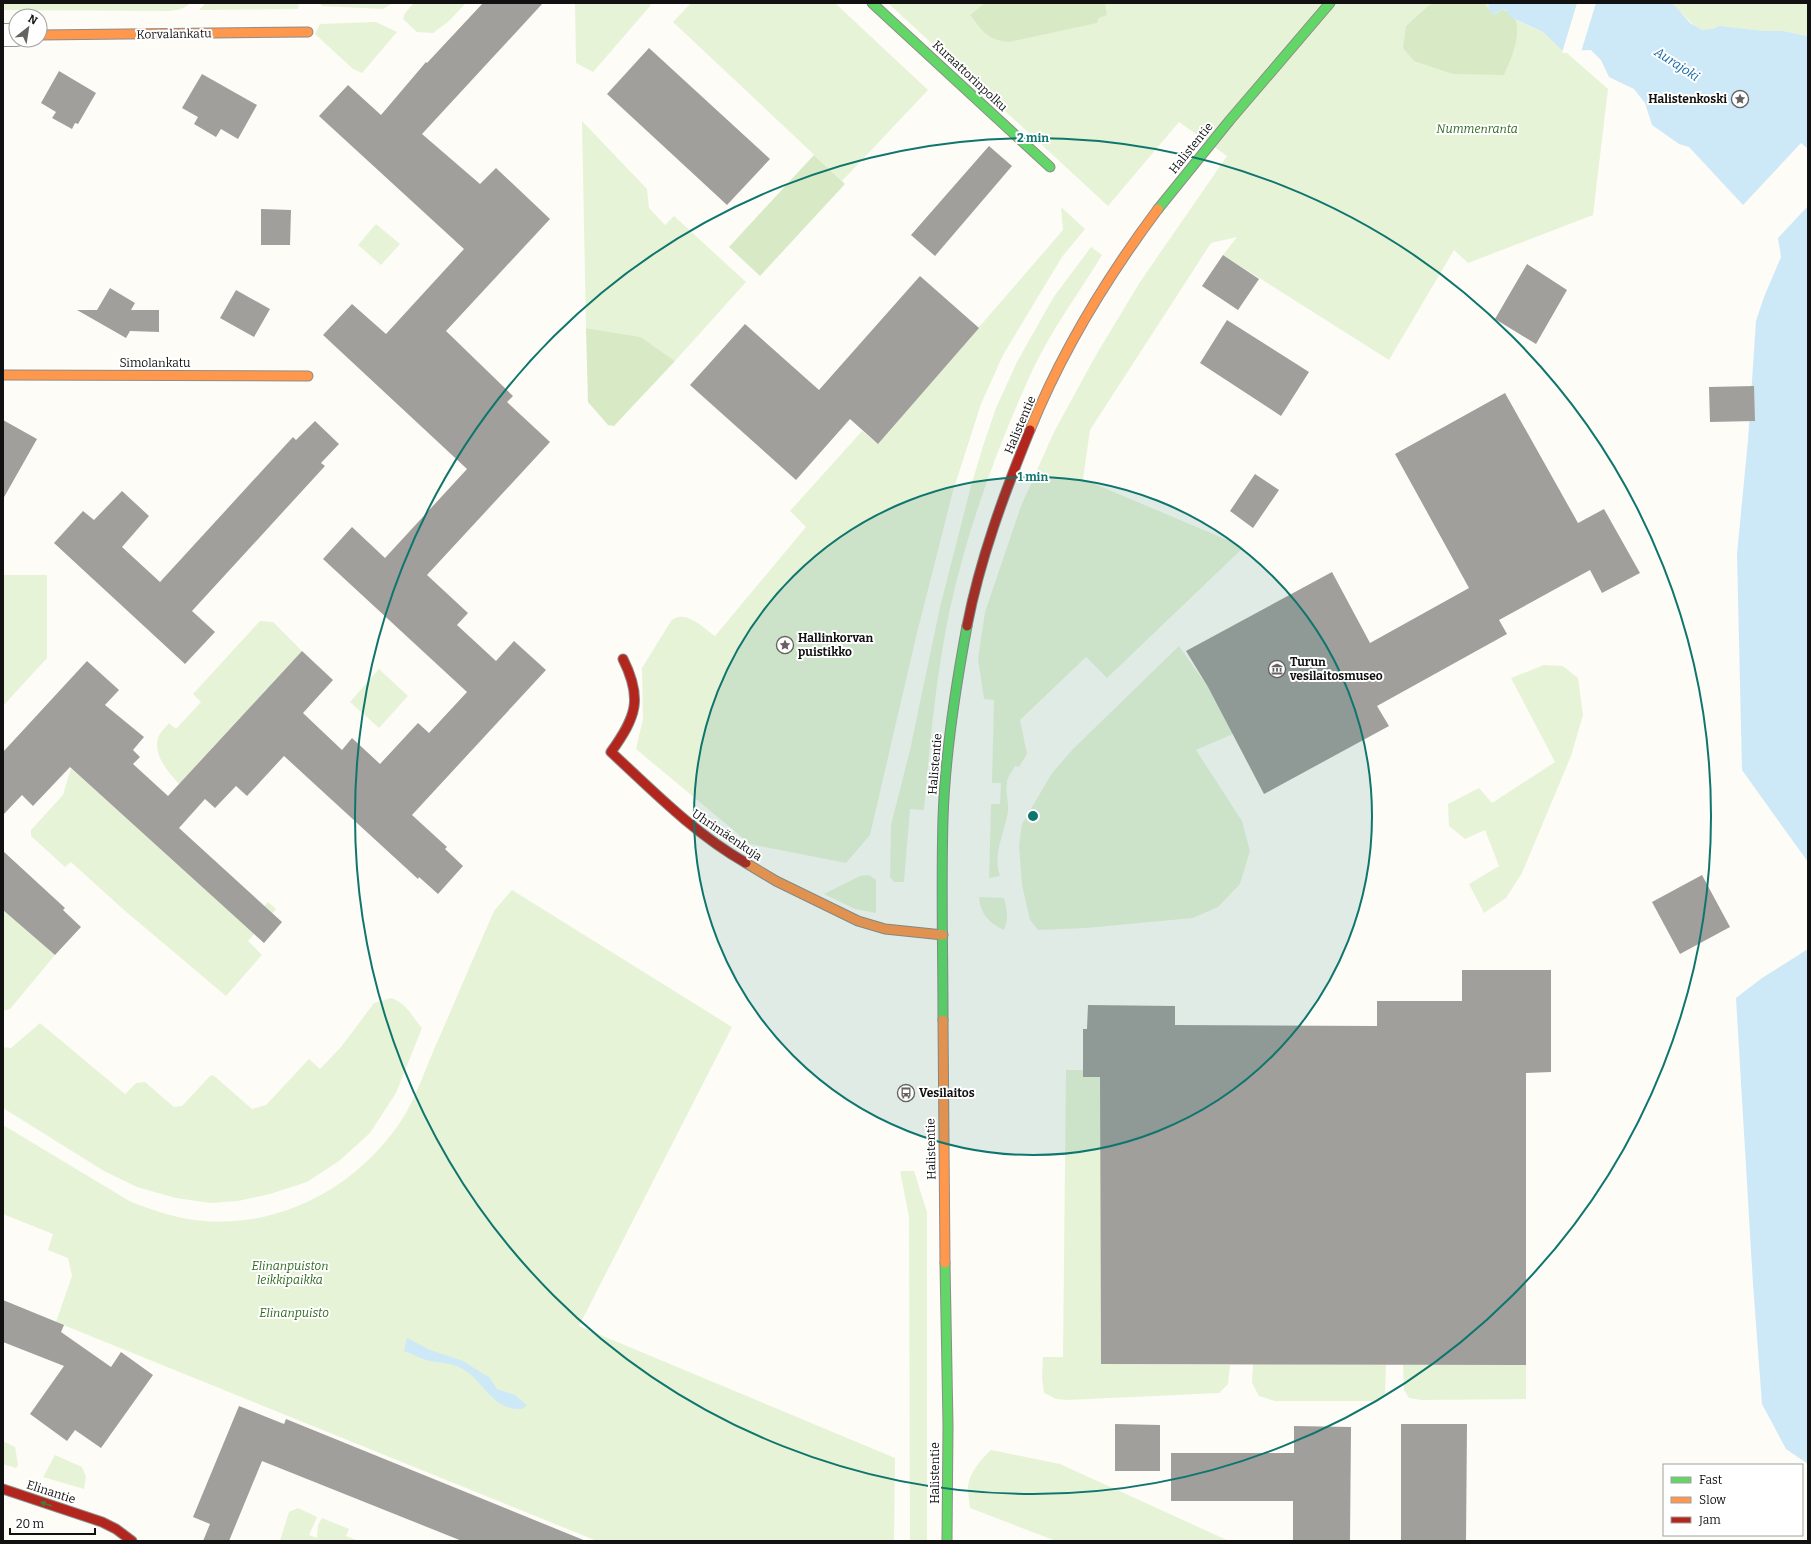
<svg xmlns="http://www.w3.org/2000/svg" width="1811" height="1544" viewBox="0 0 1811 1544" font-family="Bitter,serif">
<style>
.green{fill:#e7f3d7}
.forest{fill:#d8eac5}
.water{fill:#cde8f7}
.pier{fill:#fdfcf7}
.building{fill:#a19f9c}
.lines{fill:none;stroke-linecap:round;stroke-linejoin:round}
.street-casing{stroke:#979795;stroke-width:24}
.fast-casing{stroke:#8e8d8b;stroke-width:11}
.slow-casing{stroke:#8e8d8b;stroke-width:11}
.jam-casing{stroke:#8e8d8b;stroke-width:11}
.street{stroke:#fffffe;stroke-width:22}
.fast{stroke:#63d668;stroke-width:9}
.slow{stroke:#ff974d;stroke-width:9}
.jam{stroke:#b3261e;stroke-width:9}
.oneway{fill:#3e7d41}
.ring{fill:none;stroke:#0f766e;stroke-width:2}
.labels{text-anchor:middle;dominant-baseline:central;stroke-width:4;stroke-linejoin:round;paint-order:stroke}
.street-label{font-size:12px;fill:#111;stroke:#fff}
.poi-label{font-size:12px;font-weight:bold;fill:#111;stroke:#fff;text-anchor:start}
.park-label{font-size:12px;font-style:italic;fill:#2f6b1f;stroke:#fff}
.water-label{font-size:13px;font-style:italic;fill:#1768a6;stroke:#fff}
.centre{fill:#0f766e;stroke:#fff;stroke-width:2}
.ring-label{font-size:12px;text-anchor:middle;font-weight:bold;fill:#0f766e;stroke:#fff;stroke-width:4;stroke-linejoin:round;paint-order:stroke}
</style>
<rect width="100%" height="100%" fill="#fdfcf7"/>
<path class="green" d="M 3,3 L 190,3 C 184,10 176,10 168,11 L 3,10 Z
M 206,3 L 299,3 L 298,9 L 199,10 Z
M 319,3 L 393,3 L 383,9 L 322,6 Z
M 414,3 L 466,3 L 448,22 L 433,33 L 417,32 L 403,19 L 405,13 Z
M 575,3 L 649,3 L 651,5 L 593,72 L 576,63 Z
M 691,3 L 835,3 L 928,90 L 842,181 L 673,22 Z
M 888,3 L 1489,3 L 1488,8 L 1543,32 L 1608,89 L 1593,215 L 1468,263 L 1454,250 L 1389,360 L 1223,255 L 1237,237 L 1211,243 L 1090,430 L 1083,479 L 1244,547 L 1107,678 L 1086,657 L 1020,720 L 1027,754 L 1019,767 L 1015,766 C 1012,772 1007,777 1007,783 C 1005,792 1009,802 1008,811 C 1005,832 992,855 1000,876 L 989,878 L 991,804 L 1000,804 L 1001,783 L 992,783 L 994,700 L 984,699 L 978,659 L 985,612 L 1021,506 L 1054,432 L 1096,355 L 1140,282 L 1227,156 L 1179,122 L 1108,206 Z
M 1671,3 L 1808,3 L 1808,36 L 1798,34 L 1706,37 Z
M 376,22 L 397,32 L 362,73 L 353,69 L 315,34 L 320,24 Z
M 582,121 L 647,189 L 649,208 L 665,225 L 674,216 L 746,282 L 675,361 L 641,337 L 586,328 Z
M 1061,207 L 1085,229 L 1062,257 L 1021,325 L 1003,355 L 981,404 L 953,491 L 917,633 L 870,835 L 846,863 L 750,844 L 636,749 L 643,719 L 642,668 L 671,621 C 685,608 703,628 715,636 L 806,527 L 790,511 L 862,431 L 878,444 L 1063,230 Z
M 376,224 L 400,244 L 381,265 L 358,245 Z
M 1091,247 L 1102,255 C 1079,293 1052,329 1033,369 C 998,445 968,527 950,609 C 936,675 930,743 924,810 L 910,809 L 904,882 L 894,882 L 890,877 L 891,825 L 910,750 L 940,607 L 971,486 L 983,446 L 996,408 L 1017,362 L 1053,298 Z
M 3,575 L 47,575 L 47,658 L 3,706 Z
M 260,621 L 273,622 L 302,651 L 179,784 C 168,772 153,755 158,738 C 160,732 166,727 169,723 L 176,729 L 201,702 L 193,694 Z
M 1179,646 L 1208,687 L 1233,734 L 1196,750 L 1242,821 L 1250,851 L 1240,884 L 1218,907 L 1193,918 L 1086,928 L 1038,930 L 1030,920 L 1022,885 L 1019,845 L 1022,824 L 1052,773 L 1073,749 Z
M 1544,665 L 1563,666 L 1578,678 L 1583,715 L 1571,756 L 1522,873 L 1506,898 L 1484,913 L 1469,884 L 1499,866 L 1485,830 L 1465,839 L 1449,826 L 1448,804 L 1479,788 L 1492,803 L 1555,762 L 1511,678 Z
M 379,669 L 408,696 L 379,728 L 350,702 Z
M 71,768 L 246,926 L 268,902 L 276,909 L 248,941 L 262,955 L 226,996 L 124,910 L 71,862 L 65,867 L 31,836 L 31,830 L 63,795 Z
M 869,875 L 876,880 L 876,913 L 855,909 L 824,894 L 860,876 Z
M 512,890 L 732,1027 L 579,1326 L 895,1458 L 894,1541 L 597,1541 L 56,1322 L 72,1276 L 68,1258 L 48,1250 L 53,1234 L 3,1214 L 3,1125 L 131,1202 C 155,1211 179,1219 204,1221 C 284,1227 357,1186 401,1121 C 415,1100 425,1070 435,1047 C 455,1002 474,956 494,911 Z
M 979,897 L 1004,898 C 1007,910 1009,918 1004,930 C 989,923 980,914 979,897 Z
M 3,910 L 55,955 L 10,1009 L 3,1011 Z
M 391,998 C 407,1003 412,1017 422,1028 L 396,1093 L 370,1133 L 339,1161 L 307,1182 L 270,1194 L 238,1201 L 210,1203 L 176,1198 L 137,1187 L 104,1171 L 3,1108 L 3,1047 L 11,1048 L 40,1023 L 125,1094 L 136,1083 L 145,1082 L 174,1107 L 182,1106 L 210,1076 L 213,1075 L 252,1109 L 266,1105 L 309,1059 L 320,1069 L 341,1047 L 374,1003 Z
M 1066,1070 L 1083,1070 L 1083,1077 L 1100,1077 L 1101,1364 L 1230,1365 L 1228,1384 L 1219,1393 L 1067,1400 L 1056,1399 L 1044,1393 L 1042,1377 L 1043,1357 L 1063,1357 Z
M 900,1171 L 914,1171 L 927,1212 L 927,1541 L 910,1541 L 909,1217 Z
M 1253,1364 L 1386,1365 L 1385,1394 L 1379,1401 L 1275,1401 L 1259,1396 L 1252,1383 Z
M 1403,1365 L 1526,1365 L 1526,1399 L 1422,1400 L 1409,1398 L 1404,1390 Z
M 3,1441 L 15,1447 L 18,1465 L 16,1468 L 3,1464 Z
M 991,1450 L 1060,1464 L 1229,1541 L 1056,1541 L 970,1508 C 969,1501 968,1493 968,1486 C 970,1472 981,1459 991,1450 Z
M 55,1455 L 82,1467 L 86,1477 L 84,1489 L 43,1477 Z
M 298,1508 L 317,1517 L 309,1535 L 317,1538 L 318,1525 L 322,1518 L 349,1529 L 346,1536 L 359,1541 L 280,1541 L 288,1515 L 289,1512 Z"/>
<path class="forest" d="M 985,3 L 1105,3 L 1107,15 L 1099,18 L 1097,23 L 1009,42 C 985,39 984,32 970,15 Z
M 1434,3 L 1484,3 L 1494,15 L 1503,9 C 1509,11 1510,17 1516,20 C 1520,39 1512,57 1504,75 L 1453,74 L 1414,61 L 1403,48 L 1406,26 L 1428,6 Z
M 814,155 L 845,184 L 760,276 L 729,247 Z
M 586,328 L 641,337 L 675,361 L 614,426 L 608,425 L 588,402 Z"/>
<path class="water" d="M 1489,3 L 1671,3 L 1676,7 L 1690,23 L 1702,30 L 1713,29 L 1719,26 L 1763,31 L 1782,31 L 1808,36 L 1808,149 L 1801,143 L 1743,205 L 1689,147 L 1679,144 L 1652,125 L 1645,103 L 1634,89 L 1609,77 L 1601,60 L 1591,50 L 1563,51 L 1543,32 L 1510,17 L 1506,10 L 1503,9 L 1493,15 L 1488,8 Z
M 1808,206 L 1808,862 L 1742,770 L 1737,554 L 1748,440 L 1756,321 L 1764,297 L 1781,257 L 1778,238 Z
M 1808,949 L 1808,1464 L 1786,1449 L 1762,1404 L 1753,1284 L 1736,998 L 1762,978 Z
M 407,1338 L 430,1350 L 463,1361 L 490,1378 L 497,1389 L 515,1395 L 527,1405 L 522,1409 C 491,1410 485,1382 463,1369 C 453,1363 441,1363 430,1361 C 421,1359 413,1354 404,1351 Z"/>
<path class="pier" d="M 1577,3 L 1596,3 L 1581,52 L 1562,53 Z"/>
<path class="building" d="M 483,3 L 543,3 L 422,134 L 480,184 L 496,168 L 550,219 L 446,331 L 513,396 L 507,402 L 550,442 L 427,575 L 468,613 L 457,625 L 496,661 L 514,641 L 546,670 L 412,815 L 447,847 L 445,849 L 463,866 L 438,894 L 419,877 L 418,879 L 284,756 L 247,796 L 236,786 L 215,808 L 205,799 L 179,828 L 282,922 L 264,943 L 70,767 L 33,806 L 22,795 L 3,815 L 3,752 L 87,661 L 119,690 L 105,705 L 144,737 L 133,750 L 140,757 L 133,764 L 168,796 L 302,651 L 333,680 L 303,713 L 342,750 L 352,738 L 380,764 L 418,723 L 429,733 L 467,692 L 323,559 L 352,527 L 385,558 L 467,469 L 323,335 L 352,304 L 386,334 L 464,249 L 319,116 L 348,85 L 381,115 L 426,62 L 427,63 Z
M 649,48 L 770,159 L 727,205 L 607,94 Z
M 59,71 L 96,93 L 78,124 L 75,123 L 72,129 L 52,118 L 56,112 L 41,103 Z
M 202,74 L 257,105 L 238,139 L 221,129 L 216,137 L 194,124 L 198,117 L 182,108 Z
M 989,146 L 1012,166 L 935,256 L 911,235 Z
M 261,209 L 291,210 L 290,245 L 261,245 Z
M 1223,255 L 1259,279 L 1238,310 L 1202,286 Z
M 1527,264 L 1567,290 L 1536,344 L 1495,319 Z
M 920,276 L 979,328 L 878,444 L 850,419 L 796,480 L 690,385 L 745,324 L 819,390 Z
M 110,288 L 135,303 L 131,310 L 159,310 L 159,332 L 130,331 L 126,338 L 77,310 L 97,310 Z
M 236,290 L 270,309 L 254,337 L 220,318 Z
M 1227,320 L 1309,372 L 1281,416 L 1200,363 Z
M 1754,386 L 1755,421 L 1710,422 L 1709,387 Z
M 1505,393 L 1578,523 L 1604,509 L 1640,573 L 1602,593 L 1590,570 L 1499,620 L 1507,634 L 1377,706 L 1389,726 L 1264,794 L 1208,687 L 1186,651 L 1332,572 L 1370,643 L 1469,588 L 1395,454 Z
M 3,420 L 37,439 L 3,499 Z
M 315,421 L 339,444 L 321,463 L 325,466 L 192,611 L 215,632 L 185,664 L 54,543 L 83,511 L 94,520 L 122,491 L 149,516 L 122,547 L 160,582 L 293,437 L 296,440 Z
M 1255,474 L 1279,490 L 1253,528 L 1230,511 Z
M 3,851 L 65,908 L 63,910 L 81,927 L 55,955 L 3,910 Z
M 1702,875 L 1730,927 L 1680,954 L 1652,902 Z
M 1462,970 L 1551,970 L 1551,1072 L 1526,1073 L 1526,1365 L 1101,1364 L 1100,1077 L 1083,1077 L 1083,1029 L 1087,1029 L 1088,1005 L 1175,1006 L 1175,1025 L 1377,1026 L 1377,1001 L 1462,1001 Z
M 3,1300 L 64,1325 L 61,1332 L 111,1367 L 121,1352 L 153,1375 L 101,1448 L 75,1430 L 67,1441 L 30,1414 L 64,1366 L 3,1342 Z
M 239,1406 L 284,1424 L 286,1419 L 586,1541 L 462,1541 L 262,1461 L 229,1541 L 203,1541 L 210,1524 L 193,1517 Z
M 1115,1424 L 1160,1425 L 1160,1471 L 1115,1471 Z
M 1401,1424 L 1467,1424 L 1466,1541 L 1401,1541 Z
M 1294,1426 L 1351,1427 L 1350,1541 L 1293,1541 L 1293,1501 L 1171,1501 L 1171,1453 L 1294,1453 Z"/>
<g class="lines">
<g class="street-casing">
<path id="street" d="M 3,35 L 16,35"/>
</g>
<g class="fast-casing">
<path id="fast" d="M 872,3 L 1050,167
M 1158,209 L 1230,120 L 1330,3
M 943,1020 C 943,953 941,886 943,819 C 945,754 955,690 967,626
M 945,1263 L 948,1425 L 947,1541"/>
</g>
<g class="slow-casing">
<path id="slow" d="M 40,35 L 308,32
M 3,375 L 308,376
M 1030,430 C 1061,353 1108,276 1158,209
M 746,863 L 776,881 L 858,921 L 885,929 L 943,935
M 943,1020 L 945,1263"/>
</g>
<g class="jam-casing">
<path id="jam" d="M 967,626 C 980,559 1004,494 1030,430
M 623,659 C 643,699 636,717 611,752 C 654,792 695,834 746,863
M 3,1489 L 102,1522 L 116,1529 L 132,1541"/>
</g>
<use href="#street" class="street"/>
<use href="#fast" class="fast"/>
<use href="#slow" class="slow"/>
<use href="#jam" class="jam"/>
</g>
<defs><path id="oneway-solid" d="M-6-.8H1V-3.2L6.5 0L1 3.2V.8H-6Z"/></defs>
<use class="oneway" href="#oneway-solid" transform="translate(46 1504) rotate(-161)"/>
<circle cx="1033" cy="816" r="339" fill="#0f766e" fill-opacity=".12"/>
<g class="ring">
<circle cx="1033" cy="816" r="339"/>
<circle cx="1033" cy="816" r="678"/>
</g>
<defs>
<g id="sight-ring" transform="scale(0.9)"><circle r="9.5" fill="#fff" stroke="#646362" stroke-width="1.5"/><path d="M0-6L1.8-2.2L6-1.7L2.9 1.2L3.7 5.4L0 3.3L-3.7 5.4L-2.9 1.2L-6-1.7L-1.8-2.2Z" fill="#646362"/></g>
<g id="museum-ring" transform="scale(0.9)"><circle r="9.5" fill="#fff" stroke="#646362" stroke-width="1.5"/><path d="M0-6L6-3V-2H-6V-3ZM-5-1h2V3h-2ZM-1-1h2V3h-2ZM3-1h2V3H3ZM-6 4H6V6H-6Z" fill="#646362"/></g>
<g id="bus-ring" transform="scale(0.9)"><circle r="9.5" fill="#fff" stroke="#646362" stroke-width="1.5"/><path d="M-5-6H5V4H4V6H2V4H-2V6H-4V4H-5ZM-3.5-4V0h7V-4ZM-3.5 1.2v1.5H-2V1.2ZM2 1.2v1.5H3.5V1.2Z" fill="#646362"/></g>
</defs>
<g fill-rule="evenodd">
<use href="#sight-ring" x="1740" y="99"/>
<use href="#sight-ring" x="785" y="645"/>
<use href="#museum-ring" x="1277" y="669"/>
<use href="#bus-ring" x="906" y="1093"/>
</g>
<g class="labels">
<g class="street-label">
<text transform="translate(174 34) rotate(-1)">Korvalankatu</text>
<text transform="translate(970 76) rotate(43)">Kuraattorinpolku</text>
<text transform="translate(1191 148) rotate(-51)">Halistentie</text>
<text x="155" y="363">Simolankatu</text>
<text transform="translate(1020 425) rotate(-67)">Halistentie</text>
<text transform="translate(935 764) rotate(-85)">Halistentie</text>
<text transform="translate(727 835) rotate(34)">Uhrimäenkuja</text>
<text transform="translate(931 1149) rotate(-91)">Halistentie</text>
<text transform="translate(935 1473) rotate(-90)">Halistentie</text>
<text transform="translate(51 1492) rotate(18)">Elinantie</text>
</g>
<g class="poi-label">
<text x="1727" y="99" text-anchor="end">Halistenkoski</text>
<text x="798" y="638">Hallinkorvan<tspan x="798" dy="14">puistikko</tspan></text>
<text x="1290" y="662">Turun<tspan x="1290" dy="14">vesilaitosmuseo</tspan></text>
<text x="919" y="1093">Vesilaitos</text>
</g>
<g class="park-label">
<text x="1477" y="129">Nummenranta</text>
<text x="290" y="1266">Elinanpuiston<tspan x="290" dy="14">leikkipaikka</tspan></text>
<text x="294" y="1313">Elinanpuisto</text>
</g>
<g class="water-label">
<text transform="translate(1677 64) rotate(33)">Aurajoki</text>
</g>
</g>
<circle cx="1033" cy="816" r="6" class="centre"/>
<g class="ring-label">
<text x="1033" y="142">2 min</text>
<text x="1033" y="481">1 min</text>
</g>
<rect width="1811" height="1544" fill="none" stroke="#111111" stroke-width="8"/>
<rect x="1663" y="1464" width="140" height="72" fill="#ffffff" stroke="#a0a0a0"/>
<rect x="1671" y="1477" width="20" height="6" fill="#63d668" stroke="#a0a0a0"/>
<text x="1699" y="1484" font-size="12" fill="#111111">Fast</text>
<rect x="1671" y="1497" width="20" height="6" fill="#ff974d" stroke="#a0a0a0"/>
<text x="1699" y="1504" font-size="12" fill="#111111">Slow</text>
<rect x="1671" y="1517" width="20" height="6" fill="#b3261e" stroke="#a0a0a0"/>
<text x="1699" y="1524" font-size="12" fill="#111111">Jam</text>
<g transform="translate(28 28) rotate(30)"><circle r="19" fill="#ffffff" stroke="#a0a0a0"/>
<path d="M0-3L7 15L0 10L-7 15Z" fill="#646362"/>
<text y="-6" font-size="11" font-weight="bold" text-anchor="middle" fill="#111111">N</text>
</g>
<path d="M10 1528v6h85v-6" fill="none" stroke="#111111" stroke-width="2"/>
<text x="16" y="1528" font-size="12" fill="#111111" stroke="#ffffff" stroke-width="3" paint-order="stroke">20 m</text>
</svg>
